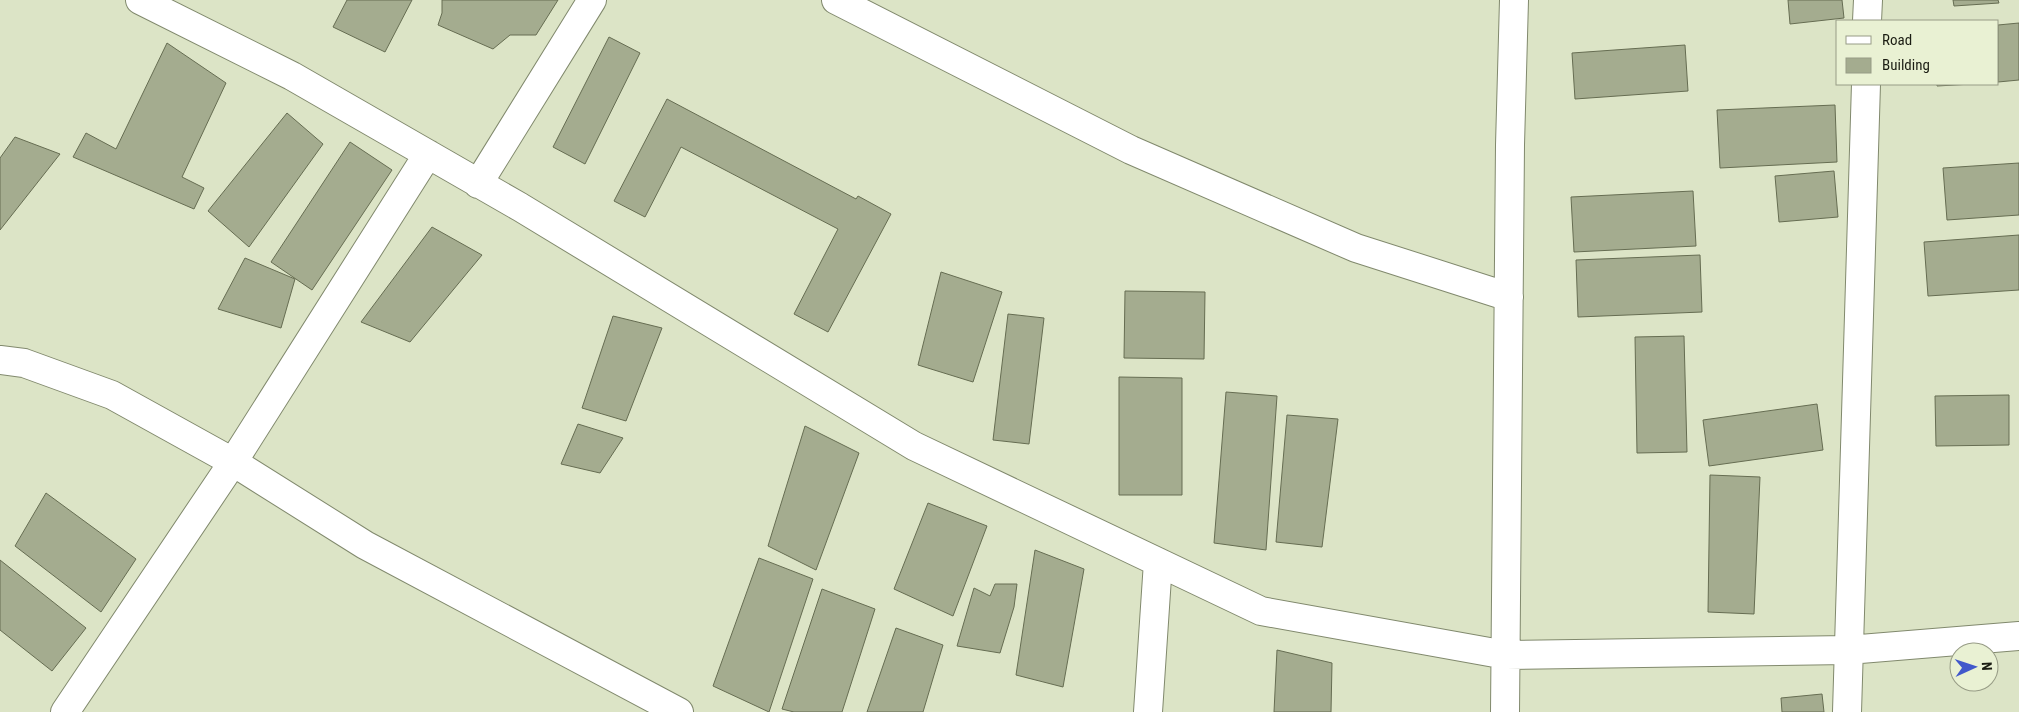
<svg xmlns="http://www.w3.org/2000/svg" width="2019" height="712" viewBox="0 0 2019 712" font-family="'Roboto Condensed',sans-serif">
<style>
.building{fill:#a4ac8f;stroke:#666d52}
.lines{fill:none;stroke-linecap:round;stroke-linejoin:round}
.minor-casing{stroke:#81896d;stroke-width:30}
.minor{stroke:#fff;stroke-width:28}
</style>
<rect width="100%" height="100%" fill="#dce4c6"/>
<path class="building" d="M 347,0 L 412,0 L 385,52 L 333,27 Z
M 442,0 L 558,0 L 536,35 L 510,35 L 493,49 L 438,25 L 442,13 Z
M 1788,0 L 1842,0 L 1844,18 L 1790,24 Z
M 1953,0 L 1998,0 L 1999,3 L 1954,6 Z
M 2019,23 L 2019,80 L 1998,82 L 1998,25 Z
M 609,37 L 640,53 L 585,164 L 553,147 Z
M 167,43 L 226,83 L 182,177 L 204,188 L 194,209 L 73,157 L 86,133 L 116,149 Z
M 1685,45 L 1688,91 L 1575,99 L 1572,53 Z
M 1937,84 L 1972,84 L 1937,86 Z
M 667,99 L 856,199 L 858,196 L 891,214 L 828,332 L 794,314 L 838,229 L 681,147 L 645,217 L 614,201 Z
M 1835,105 L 1837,162 L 1720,168 L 1717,110 Z
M 287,113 L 323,144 L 249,247 L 208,211 Z
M 15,137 L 60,154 L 0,230 L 0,158 Z
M 350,142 L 392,170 L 312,290 L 271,262 Z
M 2019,163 L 2019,215 L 1947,220 L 1943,168 Z
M 1834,171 L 1838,217 L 1779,222 L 1775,176 Z
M 1693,191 L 1696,246 L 1574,252 L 1571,197 Z
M 432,227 L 482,255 L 410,342 L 361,322 Z
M 2019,235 L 2019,290 L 1928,296 L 1924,242 Z
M 1700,255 L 1702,312 L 1578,317 L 1576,260 Z
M 245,258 L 295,279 L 281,328 L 218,309 Z
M 941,272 L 1002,292 L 973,382 L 918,365 Z
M 1125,291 L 1205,292 L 1204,359 L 1124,358 Z
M 1008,314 L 1044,318 L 1029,444 L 993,440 Z
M 613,316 L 662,328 L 626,421 L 582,408 Z
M 1684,336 L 1687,452 L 1637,453 L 1635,337 Z
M 1119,377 L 1182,378 L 1182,495 L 1119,495 Z
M 1226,392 L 1277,396 L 1266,550 L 1214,543 Z
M 2009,395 L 2009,445 L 1936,446 L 1935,396 Z
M 1817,404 L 1823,450 L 1709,466 L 1703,420 Z
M 1287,415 L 1338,419 L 1322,547 L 1276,542 Z
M 578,424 L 623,438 L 600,473 L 561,464 Z
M 805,426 L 859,453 L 816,570 L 768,546 Z
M 1710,475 L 1760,477 L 1754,614 L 1708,612 Z
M 46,493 L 136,559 L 101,612 L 15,546 Z
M 928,503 L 987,526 L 953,616 L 894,589 Z
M 1035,550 L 1084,569 L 1063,687 L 1016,675 Z
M 759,558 L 813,579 L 769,712 L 713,686 Z
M 0,560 L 86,628 L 52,671 L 0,630 Z
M 995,584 L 1017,584 L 1014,607 L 1000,653 L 957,646 L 974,588 L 990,596 Z
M 822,589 L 875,609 L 842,712 L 794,712 L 782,709 Z
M 896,628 L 943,645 L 923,712 L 867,712 Z
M 1277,650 L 1332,663 L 1331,712 L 1274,712 Z
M 1822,694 L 1824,712 L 1782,712 L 1781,698 Z"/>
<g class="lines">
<g class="minor-casing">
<path id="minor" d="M 140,0 L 292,76 L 520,207 L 914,446 L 1261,611 L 1506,655 L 1848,650 L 2019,636
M 836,0 L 1131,150 L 1356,248 L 1509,297
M 1867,21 L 1868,0
M 478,184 L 592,0
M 0,360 L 24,363 L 112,395 L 233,462 L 428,154
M 65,712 L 233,462 L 365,545 L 679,712
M 1148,712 L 1158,562
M 1505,712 L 1510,145 L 1514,0
M 1847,712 L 1866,84"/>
</g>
<use href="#minor" class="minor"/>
</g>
<rect x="1836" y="20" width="162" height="65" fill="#e9f1d3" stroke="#979c86"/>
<rect x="1846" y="36" width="25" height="8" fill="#ffffff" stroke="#979c86"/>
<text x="1882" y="45" font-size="15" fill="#1b1d13">Road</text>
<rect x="1846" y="58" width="25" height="15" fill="#a4ac8f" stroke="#979c86"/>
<text x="1882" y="70" font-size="15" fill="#1b1d13">Building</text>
<g transform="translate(1974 667) rotate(87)"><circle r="24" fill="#e9f1d3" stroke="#979c86"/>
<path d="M0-4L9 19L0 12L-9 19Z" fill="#4158cb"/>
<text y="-8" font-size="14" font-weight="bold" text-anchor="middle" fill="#1b1d13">N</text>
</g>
</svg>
